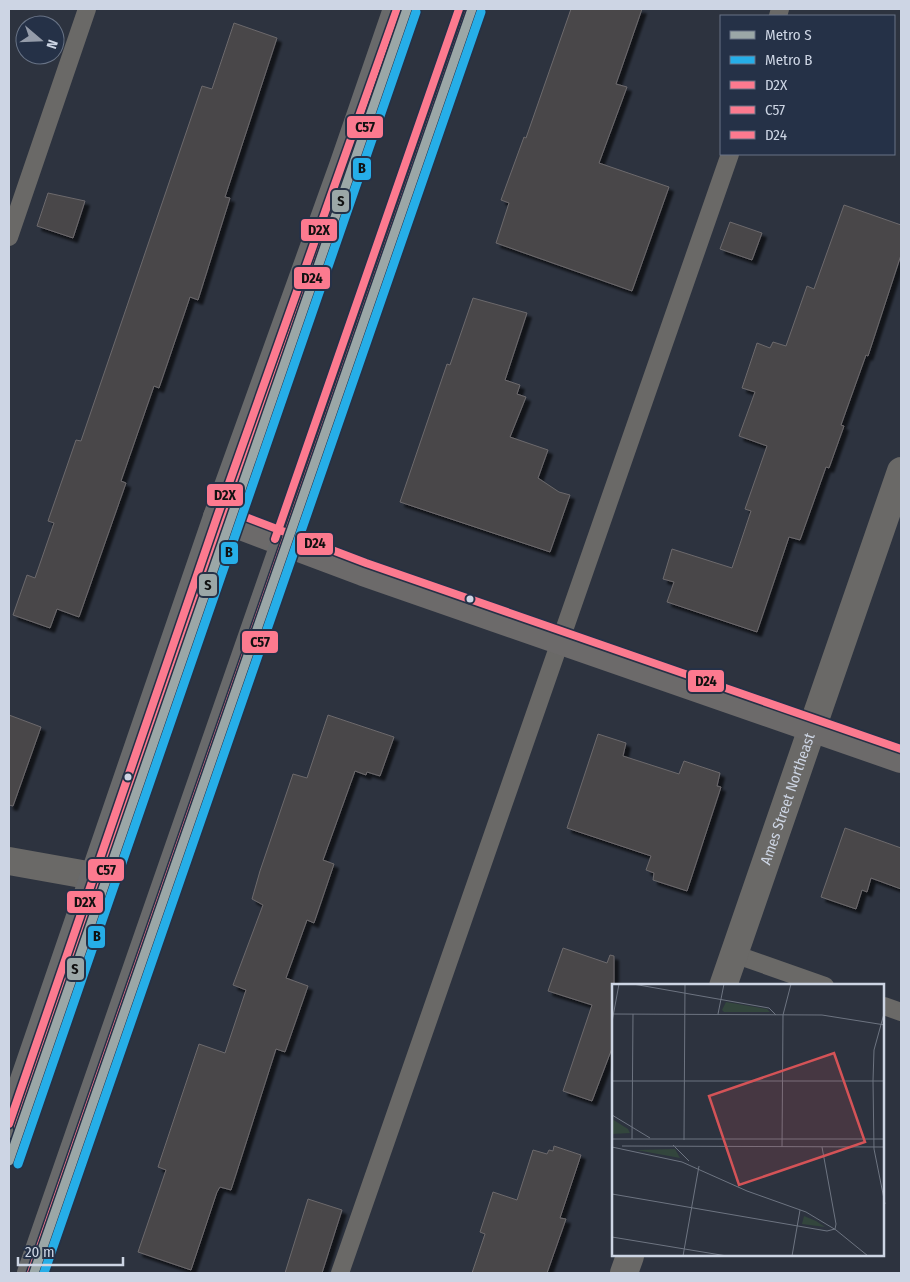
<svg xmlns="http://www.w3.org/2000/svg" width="910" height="1282" viewBox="0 0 910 1282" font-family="'Fira Sans Condensed',sans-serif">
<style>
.building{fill:#494749;stroke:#6c696c;filter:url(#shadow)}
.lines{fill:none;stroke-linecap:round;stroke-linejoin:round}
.lane{stroke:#6a6967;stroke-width:18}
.street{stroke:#6a6967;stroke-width:28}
.secondary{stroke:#6c6a6a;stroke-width:28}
.primary{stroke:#696a6b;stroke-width:28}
.bus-1-casing{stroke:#253147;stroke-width:11}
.bus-2-casing{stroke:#253147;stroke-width:11}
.bus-3-casing{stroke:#253147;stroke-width:11}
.bus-1{stroke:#fc7a8f;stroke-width:8}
.bus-2{stroke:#fc7a8f;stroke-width:8}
.bus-3{stroke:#fc7a8f;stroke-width:8}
.metro-1-casing{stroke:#253147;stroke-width:12}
.metro-2-casing{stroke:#253147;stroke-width:12}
.metro-1{stroke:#9ba7a7;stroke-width:9}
.metro-2{stroke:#26aee8;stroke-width:9}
.bus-dot{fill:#cdd5e4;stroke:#253147;stroke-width:2}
.labels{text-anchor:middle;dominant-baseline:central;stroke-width:4;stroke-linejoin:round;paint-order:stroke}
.street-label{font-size:15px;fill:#cdd5e4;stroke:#253147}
.inset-road{fill:none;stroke:#6d7481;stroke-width:1}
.view{fill:#d45357;fill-opacity:0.15;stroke:#d45357;stroke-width:2.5}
.inset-edge{fill:none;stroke:#cdd5e4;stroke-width:2.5}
.line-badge{stroke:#253147;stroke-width:2}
.pale-badge-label{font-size:14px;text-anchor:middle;font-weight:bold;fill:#111}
</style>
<defs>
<filter id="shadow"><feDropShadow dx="4.5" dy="4.5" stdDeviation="1" flood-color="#0009"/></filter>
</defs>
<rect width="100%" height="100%" fill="#2d333f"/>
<path class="building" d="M 571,9 L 642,9 L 616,84 L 627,87 L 599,163 L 669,187 L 632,291 L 496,243 L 509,203 L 501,200 L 524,137 L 526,138 Z
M 234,23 L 277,38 L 225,197 L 230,198 L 198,300 L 190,297 L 159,388 L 154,386 L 121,481 L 126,483 L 79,617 L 57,609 L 50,628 L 13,615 L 27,575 L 35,578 L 54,523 L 48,521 L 76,440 L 81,441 L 202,86 L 212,89 Z
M 48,193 L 85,201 L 73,238 L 37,226 Z
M 844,205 L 901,225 L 901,255 L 868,356 L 866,355 L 841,425 L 844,426 L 829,468 L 826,467 L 800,540 L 789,537 L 757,632 L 667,602 L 674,582 L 663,579 L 672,549 L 732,568 L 751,511 L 745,509 L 767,446 L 739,436 L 755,392 L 742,388 L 757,343 L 770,348 L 773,342 L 786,346 L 807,286 L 814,289 Z
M 730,222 L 762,233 L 752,260 L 720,249 Z
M 473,298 L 527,313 L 505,380 L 520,385 L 517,394 L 526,397 L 510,437 L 548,450 L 538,478 L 559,492 L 570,495 L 550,552 L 400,502 L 447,364 L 450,365 Z
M 9,715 L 41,727 L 13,806 L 9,805 Z
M 328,715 L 394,737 L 380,776 L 367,772 L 366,775 L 355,771 L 323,860 L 334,864 L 314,923 L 307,920 L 286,978 L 308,986 L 285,1052 L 276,1049 L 231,1190 L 220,1187 L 217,1192 L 191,1270 L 138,1252 L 166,1170 L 158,1167 L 199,1044 L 225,1053 L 246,990 L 233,985 L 263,905 L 252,899 L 260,871 L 293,774 L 307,778 Z
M 598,734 L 626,743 L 623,756 L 679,774 L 684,761 L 720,773 L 717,786 L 721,787 L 687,891 L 653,880 L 654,873 L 646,870 L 651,856 L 567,828 Z
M 845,828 L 901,848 L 901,889 L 871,878 L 867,892 L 862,890 L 856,909 L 821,897 Z
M 563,948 L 607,963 L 610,955 L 614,956 L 614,1043 L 592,1101 L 563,1091 L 592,1005 L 548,991 Z
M 554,1146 L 581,1155 L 560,1218 L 566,1219 L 547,1273 L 472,1273 L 485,1234 L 480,1232 L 493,1192 L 517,1200 L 533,1150 L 547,1154 L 549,1150 L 553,1151 Z
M 308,1199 L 342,1210 L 322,1273 L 285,1273 Z"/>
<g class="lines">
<path class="lane" d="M 778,16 L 780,9
M 9,237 L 87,9
M 734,954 L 825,986
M 884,1006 L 901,1012
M 340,1273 L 730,154"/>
<g class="street">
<path d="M 9,861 L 93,876"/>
<path id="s1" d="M 723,986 L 901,471"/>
<path d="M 624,1273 L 630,1256"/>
</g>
<path class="secondary" d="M 217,517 L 363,572 L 901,759"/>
<path class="primary" d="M 9,1124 L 217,517 L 343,166 L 397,9
M 31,1273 L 470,9"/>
<g class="bus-1-casing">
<path id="bus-1" d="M 9,1124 L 217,517 L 397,9
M 31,1273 L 470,9"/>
</g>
<g class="bus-2-casing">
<path id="bus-2" d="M 18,1127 L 226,520 L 406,12
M 41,1273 L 479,12"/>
</g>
<g class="bus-3-casing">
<path id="bus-3" d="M 406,12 L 230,511 L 366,563 L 901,749
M 275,539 L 459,9"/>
</g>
<use href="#bus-1" class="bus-1"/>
<use href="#bus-2" class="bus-2"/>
<use href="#bus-3" class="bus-3"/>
<g class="metro-1-casing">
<path id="metro-1" d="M 9,1161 L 407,9
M 34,1273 L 472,9"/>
</g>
<g class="metro-2-casing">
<path id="metro-2" d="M 18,1164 L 416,12
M 44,1273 L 481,12"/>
</g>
<use href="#metro-1" class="metro-1"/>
<use href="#metro-2" class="metro-2"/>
</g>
<g class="bus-dot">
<circle cx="470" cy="599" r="4.5"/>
<circle cx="128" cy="777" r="4.5"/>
</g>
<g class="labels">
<g class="street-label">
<text stroke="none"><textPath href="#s1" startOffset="198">Ames Street Northeast</textPath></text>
</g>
</g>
<g transform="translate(612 984)">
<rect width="272" height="272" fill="#2d333f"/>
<path d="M 114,18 L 155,25 L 158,28 L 112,28 L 110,26 ZM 0,135 L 16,145 L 18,149 L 0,150 ZM 63,165 L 68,174 L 24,166 ZM 192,232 L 204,237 L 213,243 L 190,240 Z" fill="#33463d"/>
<path class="inset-road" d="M 21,0 L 157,24 L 164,31M 273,26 L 262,66 L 261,97 L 262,165 L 273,220M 0,30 L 210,31 L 273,41M 106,30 L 112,0M 0,38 L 7,0M 0,97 L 273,97M 0,131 L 38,154M 0,155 L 273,155M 20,155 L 21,30M 72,156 L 73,0M 61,161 L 77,177M 10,162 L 273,163M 0,163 L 70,178 L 135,207 L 194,228 L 224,246 L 256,272M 170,163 L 171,31 L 179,0M 0,210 L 215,247 L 223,245 L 224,240 L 210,163M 0,253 L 115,272M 71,272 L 87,182M 180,272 L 188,226"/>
<path class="view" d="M 222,69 L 253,158 L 127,201 L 97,112 Z"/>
<rect width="272" height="272" class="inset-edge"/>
</g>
<g class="line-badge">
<rect x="346" y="115" width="38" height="24" rx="5" fill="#fc7a8f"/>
<rect x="352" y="157" width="20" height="24" rx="5" fill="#26aee8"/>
<rect x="331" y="189" width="19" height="24" rx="5" fill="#9ba7a7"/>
<rect x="300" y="218" width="38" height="24" rx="5" fill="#fc7a8f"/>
<rect x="293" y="266" width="38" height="24" rx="5" fill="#fc7a8f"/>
<rect x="206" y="483" width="38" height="24" rx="5" fill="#fc7a8f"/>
<rect x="296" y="532" width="38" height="24" rx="5" fill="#fc7a8f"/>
<rect x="220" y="541" width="19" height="24" rx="5" fill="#26aee8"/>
<rect x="198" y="573" width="20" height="24" rx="5" fill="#9ba7a7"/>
<rect x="241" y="630" width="38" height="24" rx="5" fill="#fc7a8f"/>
<rect x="687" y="669" width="38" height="24" rx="5" fill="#fc7a8f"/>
<rect x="87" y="858" width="38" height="24" rx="5" fill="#fc7a8f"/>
<rect x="66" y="890" width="38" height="24" rx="5" fill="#fc7a8f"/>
<rect x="87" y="925" width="19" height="24" rx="5" fill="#26aee8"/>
<rect x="66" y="957" width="19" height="24" rx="5" fill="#9ba7a7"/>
</g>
<g class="pale-badge-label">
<text x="365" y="132">C57</text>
<text x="362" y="173">B</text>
<text x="341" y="206">S</text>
<text x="319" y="235">D2X</text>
<text x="312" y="283">D24</text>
<text x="225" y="500">D2X</text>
<text x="315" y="548">D24</text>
<text x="229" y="557">B</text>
<text x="208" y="590">S</text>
<text x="260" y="647">C57</text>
<text x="706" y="686">D24</text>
<text x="106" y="875">C57</text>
<text x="85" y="907">D2X</text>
<text x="97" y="941">B</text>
<text x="75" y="974">S</text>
</g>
<rect width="910" height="1282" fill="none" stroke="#cdd5e4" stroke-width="20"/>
<rect x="720" y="15" width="175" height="140" fill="#253147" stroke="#687386"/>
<rect x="730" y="31" width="25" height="8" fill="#9ba7a7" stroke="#687386"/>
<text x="765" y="40" font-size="15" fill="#cdd5e4">Metro S</text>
<rect x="730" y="56" width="25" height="8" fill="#26aee8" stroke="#687386"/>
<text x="765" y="65" font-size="15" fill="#cdd5e4">Metro B</text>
<rect x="730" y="81" width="25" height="8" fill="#fc7a8f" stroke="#687386"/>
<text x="765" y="90" font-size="15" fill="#cdd5e4">D2X</text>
<rect x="730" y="106" width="25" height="8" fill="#fc7a8f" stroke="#687386"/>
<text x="765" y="115" font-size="15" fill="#cdd5e4">C57</text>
<rect x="730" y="131" width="25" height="8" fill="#fc7a8f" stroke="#687386"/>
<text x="765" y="140" font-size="15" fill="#cdd5e4">D24</text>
<g transform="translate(40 40) rotate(109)"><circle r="24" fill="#253147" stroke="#687386"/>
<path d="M0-4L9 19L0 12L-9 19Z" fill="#959caa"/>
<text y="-8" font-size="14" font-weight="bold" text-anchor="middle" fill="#cdd5e4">N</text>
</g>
<path d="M18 1257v8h105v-8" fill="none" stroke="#cdd5e4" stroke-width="2.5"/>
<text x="25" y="1257" font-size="15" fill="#cdd5e4" stroke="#253147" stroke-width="4" paint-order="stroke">20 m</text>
</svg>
